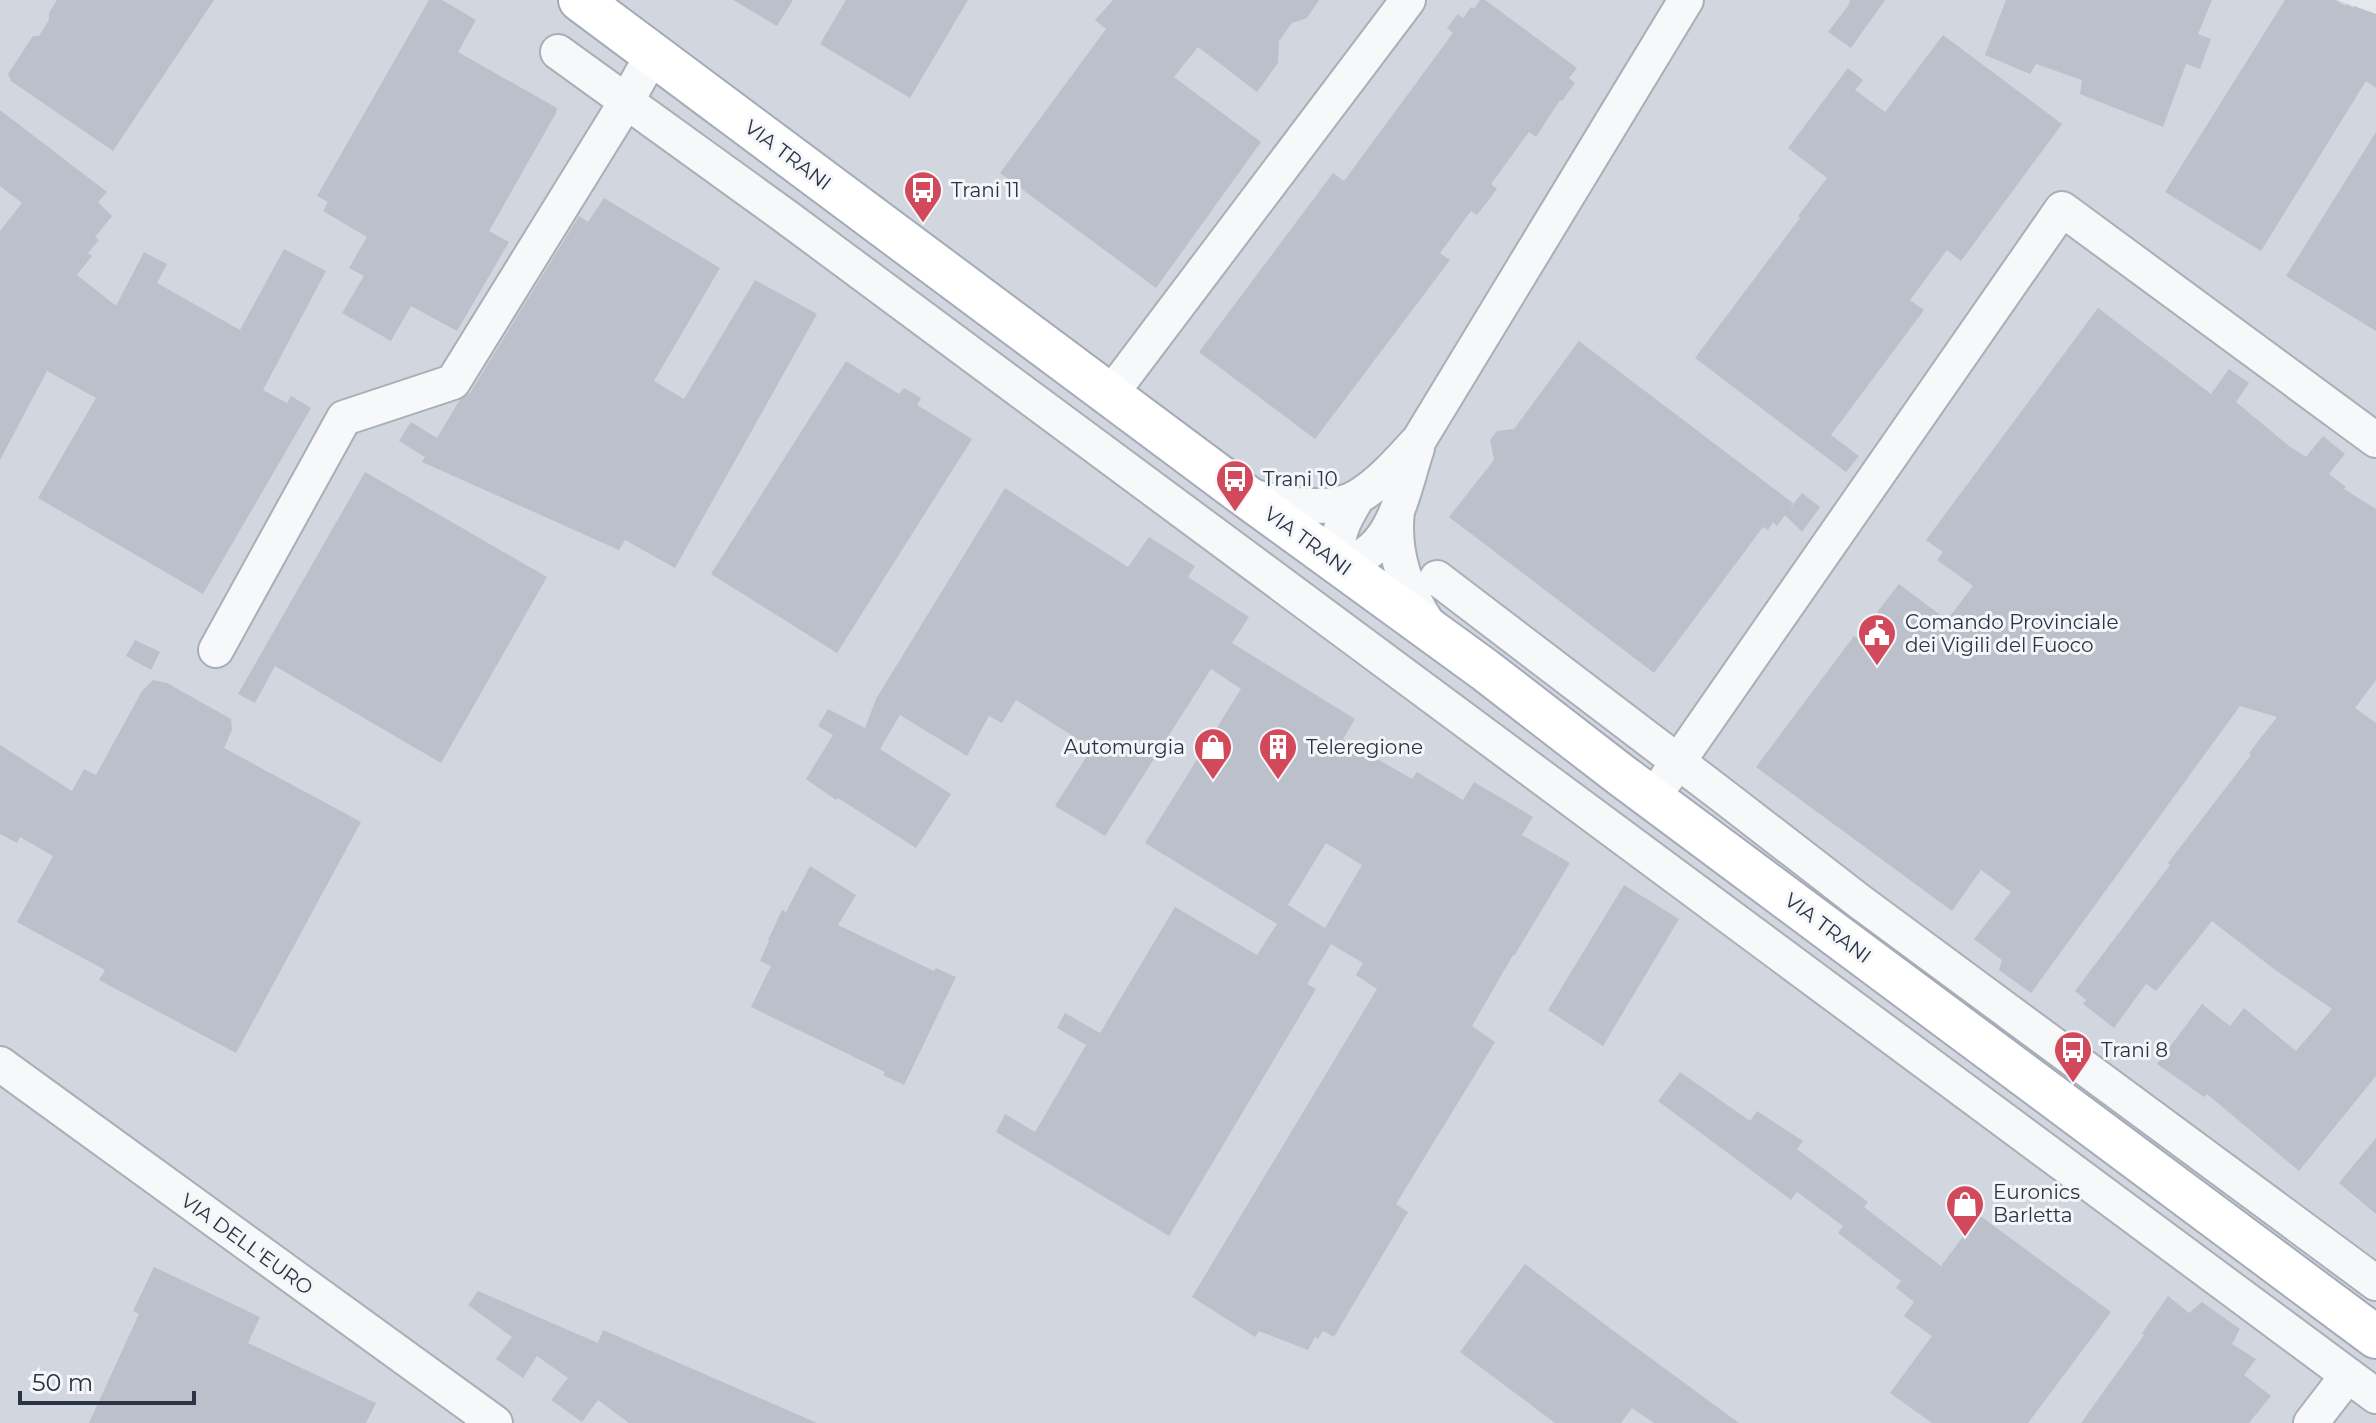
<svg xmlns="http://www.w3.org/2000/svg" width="2376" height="1423" viewBox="0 0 2376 1423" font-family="Montserrat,sans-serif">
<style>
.built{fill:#d2d6de}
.building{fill:#bbc0ca;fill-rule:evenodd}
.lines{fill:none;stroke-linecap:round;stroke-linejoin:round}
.minor-casing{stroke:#a9aeb7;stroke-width:38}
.major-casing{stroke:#a3abb8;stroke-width:46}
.minor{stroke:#f7f8fa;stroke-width:34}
.major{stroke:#fff;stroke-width:42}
.labels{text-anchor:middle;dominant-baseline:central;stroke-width:6;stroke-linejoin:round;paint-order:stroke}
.street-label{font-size:20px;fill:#2b3445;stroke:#f4f6f9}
.poi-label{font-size:20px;fill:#2b3445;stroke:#f4f6f9;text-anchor:start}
</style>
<rect width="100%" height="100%" fill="#e4e7ec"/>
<path class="built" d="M 0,0 L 2338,0 L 2376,15 L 2376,1423 L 0,1423 Z"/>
<path class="building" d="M 57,0 L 214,0 L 113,151 L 11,81 L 8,74 L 33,36 L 39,36 L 49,20 L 49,13 Z
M 429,0 L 442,0 L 476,20 L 458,52 L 557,108 L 556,113 L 489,231 L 509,242 L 457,331 L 411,306 L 391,341 L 342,313 L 364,276 L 349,268 L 367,237 L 323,211 L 328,202 L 317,196 Z
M 733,0 L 793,0 L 777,26 Z
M 846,0 L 968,0 L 910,98 L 820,44 Z
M 1113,0 L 1319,0 L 1307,18 L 1292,23 L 1279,41 L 1278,63 L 1257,92 L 1198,47 L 1174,77 L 1261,142 L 1156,288 L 1000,173 L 1106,29 L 1095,20 Z
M 1480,0 L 1485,0 L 1577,68 L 1569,78 L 1575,83 L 1562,101 L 1560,100 L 1536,137 L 1529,132 L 1491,184 L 1497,189 L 1477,215 L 1471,211 L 1440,253 L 1450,260 L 1315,439 L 1199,352 L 1333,173 L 1344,181 L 1453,33 L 1447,28 L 1458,14 L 1463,18 L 1471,7 L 1474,9 Z
M 1850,0 L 1885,0 L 1851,48 L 1828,32 L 1848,6 Z
M 2006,0 L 2212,0 L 2198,34 L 2211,39 L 2200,69 L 2186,64 L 2163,127 L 2080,94 L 2082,80 L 2036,64 L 2030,74 L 1985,55 Z
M 2285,0 L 2335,0 L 2346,6 L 2347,4 L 2353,8 L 2354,6 L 2376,14 L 2376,88 L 2366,81 L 2261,251 L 2165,192 Z
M 1943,35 L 2062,124 L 1961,261 L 1947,250 L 1910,300 L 1924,310 L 1831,435 L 1859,456 L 1846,472 L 1695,358 L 1800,218 L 1798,216 L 1827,178 L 1788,148 L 1848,68 L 1863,80 L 1855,90 L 1885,112 Z
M 0,110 L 107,192 L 98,202 L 112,216 L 95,237 L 99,240 L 88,253 L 92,256 L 77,275 L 116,306 L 144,252 L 167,264 L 157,283 L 240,330 L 284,249 L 326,271 L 263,390 L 287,403 L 291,396 L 311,408 L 203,594 L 38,498 L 96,398 L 47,371 L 0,460 L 0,231 L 22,203 L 0,186 Z
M 2376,132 L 2376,331 L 2286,276 Z
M 604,198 L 720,268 L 654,381 L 684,399 L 755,280 L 817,314 L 675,568 L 625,540 L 619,550 L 422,462 L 425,457 L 399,441 L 411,422 L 437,438 L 459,401 L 470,393 L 579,216 L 588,222 Z
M 2098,308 L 2211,394 L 2229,369 L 2249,383 L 2236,402 L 2289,446 L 2306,457 L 2323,436 L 2345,454 L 2329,474 L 2346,487 L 2344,489 L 2376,509 L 2376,680 L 2355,708 L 2376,723 L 2376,1076 L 2299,1171 L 2207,1094 L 2204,1097 L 2157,1064 L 2202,1004 L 2230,1026 L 2244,1008 L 2296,1051 L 2332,1009 L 2274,969 L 2212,921 L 2156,991 L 2146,984 L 2114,1028 L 2083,1004 L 2086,1000 L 2075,991 L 2170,865 L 2168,863 L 2251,755 L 2249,753 L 2277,717 L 2240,706 L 2031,993 L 1999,970 L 2002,960 L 1974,939 L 2011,892 L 1981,870 L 1952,911 L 1756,767 L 1854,636 L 1857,638 L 1899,584 L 1947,620 L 1973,586 L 1937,560 L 1943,552 L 1926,540 Z
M 1579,341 L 1793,503 L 1788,511 L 1802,493 L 1820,507 L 1802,532 L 1785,515 L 1777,526 L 1773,522 L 1768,530 L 1763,527 L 1654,673 L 1449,517 L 1494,460 L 1490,440 L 1497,431 L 1514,429 Z
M 846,361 L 899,394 L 904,388 L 921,398 L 917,405 L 972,439 L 837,653 L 711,574 Z
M 365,472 L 547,577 L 441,763 L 275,666 L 255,703 L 238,694 Z
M 1005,488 L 1128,567 L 1149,537 L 1195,566 L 1188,577 L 1249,617 L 1232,643 L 1355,719 L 1343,739 L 1412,779 L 1417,772 L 1463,800 L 1474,782 L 1533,817 L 1522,835 L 1570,863 L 1514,956 L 1513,955 L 1472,1026 L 1495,1042 L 1396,1204 L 1408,1212 L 1334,1337 L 1323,1331 L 1318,1339 L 1315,1337 L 1308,1350 L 1259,1331 L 1255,1337 L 1192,1297 L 1377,989 L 1356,975 L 1363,963 L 1331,944 L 1307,984 L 1316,989 L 1169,1236 L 996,1132 L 1005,1114 L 1035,1132 L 1086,1045 L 1057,1028 L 1065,1013 L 1100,1033 L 1175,907 L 1257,955 L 1277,924 L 1145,843 L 1241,689 L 1211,669 L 1105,836 L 1055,806 L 1092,748 L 1016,700 L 1002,723 L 989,716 L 967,756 L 900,715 L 880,749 L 951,794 L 916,848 L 838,798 L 836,800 L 806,779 L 833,735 L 818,726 L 828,709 L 865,728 L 876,699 ZM 1326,843 L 1362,865 L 1325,928 L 1288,905 Z
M 135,640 L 160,652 L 151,670 L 126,656 Z
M 153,680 L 167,683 L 231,719 L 232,730 L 224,748 L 361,822 L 236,1053 L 99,980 L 105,970 L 17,922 L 53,856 L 20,837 L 17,843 L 0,834 L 0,745 L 72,791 L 84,769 L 96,775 L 142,691 Z
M 810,866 L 856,895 L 838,925 L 934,971 L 936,968 L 956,977 L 904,1085 L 883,1075 L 885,1072 L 751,1007 L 771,966 L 760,961 L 769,941 L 768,940 L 782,910 L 786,912 Z
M 1624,885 L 1679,919 L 1603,1046 L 1548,1010 Z
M 1680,1072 L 1750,1121 L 1757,1111 L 1803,1141 L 1797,1149 L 1868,1202 L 1864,1207 L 1941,1266 L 1979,1215 L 2111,1312 L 2028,1423 L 1932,1423 L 1890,1393 L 1932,1336 L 1904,1316 L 1914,1302 L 1896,1288 L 1901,1281 L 1838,1233 L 1843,1226 L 1797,1192 L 1791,1200 L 1658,1101 Z
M 2376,1138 L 2376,1214 L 2339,1183 Z
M 1525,1264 L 1611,1329 L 1739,1423 L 1654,1423 L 1632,1408 L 1621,1423 L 1555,1423 L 1460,1352 Z
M 154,1267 L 260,1317 L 248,1343 L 376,1403 L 366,1423 L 89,1423 L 139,1314 L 133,1311 Z
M 478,1291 L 598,1343 L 603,1330 L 817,1423 L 629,1423 L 598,1400 L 582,1422 L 551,1400 L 568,1378 L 537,1356 L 523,1378 L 496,1359 L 512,1337 L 468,1305 Z
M 2168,1296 L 2189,1313 L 2202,1302 L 2240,1329 L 2232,1344 L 2256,1359 L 2244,1375 L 2271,1396 L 2249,1423 L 2081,1423 L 2144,1335 L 2142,1333 Z"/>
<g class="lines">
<g class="minor-casing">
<path id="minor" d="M 558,52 L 785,216 L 2376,1396
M 1110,395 L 1408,0
M 1248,495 C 1278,504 1331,514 1359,496 C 1382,482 1401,459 1419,440 L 1686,0
M 1357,498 C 1344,519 1333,539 1339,564 C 1394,557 1402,492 1417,448
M 1397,511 C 1392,554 1406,591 1430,627
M 1437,578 L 1731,802 L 1859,901 L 2376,1283
M 216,650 L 344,418 L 453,382 L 626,102 L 653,54
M 1666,779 L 2062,209 L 2376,440
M 0,1064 L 495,1423
M 2311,1423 L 2348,1375"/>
</g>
<g class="major-casing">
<path id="major" d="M 580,0 L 1243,494 L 1485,670 L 1621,775 L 2376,1337"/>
</g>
<use href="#minor" class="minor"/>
<use href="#major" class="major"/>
</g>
<defs>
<g id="bus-pin" transform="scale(2)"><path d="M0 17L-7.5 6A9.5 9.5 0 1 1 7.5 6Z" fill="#d1495b" stroke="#f4f6f9"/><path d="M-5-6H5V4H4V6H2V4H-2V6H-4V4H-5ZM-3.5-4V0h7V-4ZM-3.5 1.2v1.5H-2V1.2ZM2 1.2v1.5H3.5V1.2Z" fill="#fff"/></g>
<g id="civic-pin" transform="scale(2)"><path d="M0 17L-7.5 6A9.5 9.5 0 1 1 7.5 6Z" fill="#d1495b" stroke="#f4f6f9"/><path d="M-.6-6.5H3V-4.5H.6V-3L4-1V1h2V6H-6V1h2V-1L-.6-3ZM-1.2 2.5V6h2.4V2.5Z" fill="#fff"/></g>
<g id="shop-pin" transform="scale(2)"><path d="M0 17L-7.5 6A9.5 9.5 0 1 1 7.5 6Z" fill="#d1495b" stroke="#f4f6f9"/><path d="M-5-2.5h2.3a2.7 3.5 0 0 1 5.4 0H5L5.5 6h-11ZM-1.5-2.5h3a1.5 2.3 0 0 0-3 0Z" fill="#fff"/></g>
<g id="building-pin" transform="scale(2)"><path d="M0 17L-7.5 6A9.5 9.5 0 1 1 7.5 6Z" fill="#d1495b" stroke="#f4f6f9"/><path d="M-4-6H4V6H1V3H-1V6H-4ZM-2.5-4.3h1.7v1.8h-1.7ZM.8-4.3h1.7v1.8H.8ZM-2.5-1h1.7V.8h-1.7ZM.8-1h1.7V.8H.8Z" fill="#fff"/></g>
</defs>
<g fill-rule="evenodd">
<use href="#bus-pin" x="923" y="190"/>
<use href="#bus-pin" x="1235" y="479"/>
<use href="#civic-pin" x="1877" y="633"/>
<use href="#shop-pin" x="1213" y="747"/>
<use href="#building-pin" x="1278" y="747"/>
<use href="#bus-pin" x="2073" y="1050"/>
<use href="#shop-pin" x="1965" y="1204"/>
</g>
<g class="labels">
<g class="street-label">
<text transform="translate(788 155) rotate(37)">VIA TRANI</text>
<text transform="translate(1308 541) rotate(36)">VIA TRANI</text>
<text transform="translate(1828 928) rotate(37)">VIA TRANI</text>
<text transform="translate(247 1244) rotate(36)">VIA DELL'EURO</text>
</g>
<g class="poi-label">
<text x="951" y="190">Trani 11</text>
<text x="1263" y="479">Trani 10</text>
<text x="1905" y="622">Comando Provinciale<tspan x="1905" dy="23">dei Vigili del Fuoco</tspan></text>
<text x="1185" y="747" text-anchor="end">Automurgia</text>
<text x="1306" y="747">Teleregione</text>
<text x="2101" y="1050">Trani 8</text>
<text x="1993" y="1192">Euronics<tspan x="1993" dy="23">Barletta</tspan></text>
</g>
</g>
<path d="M20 1391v12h174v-12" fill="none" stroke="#2b3445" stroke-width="4"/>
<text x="32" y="1391" font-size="24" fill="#2b3445" stroke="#f4f6f9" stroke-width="6" paint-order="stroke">50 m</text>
</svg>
